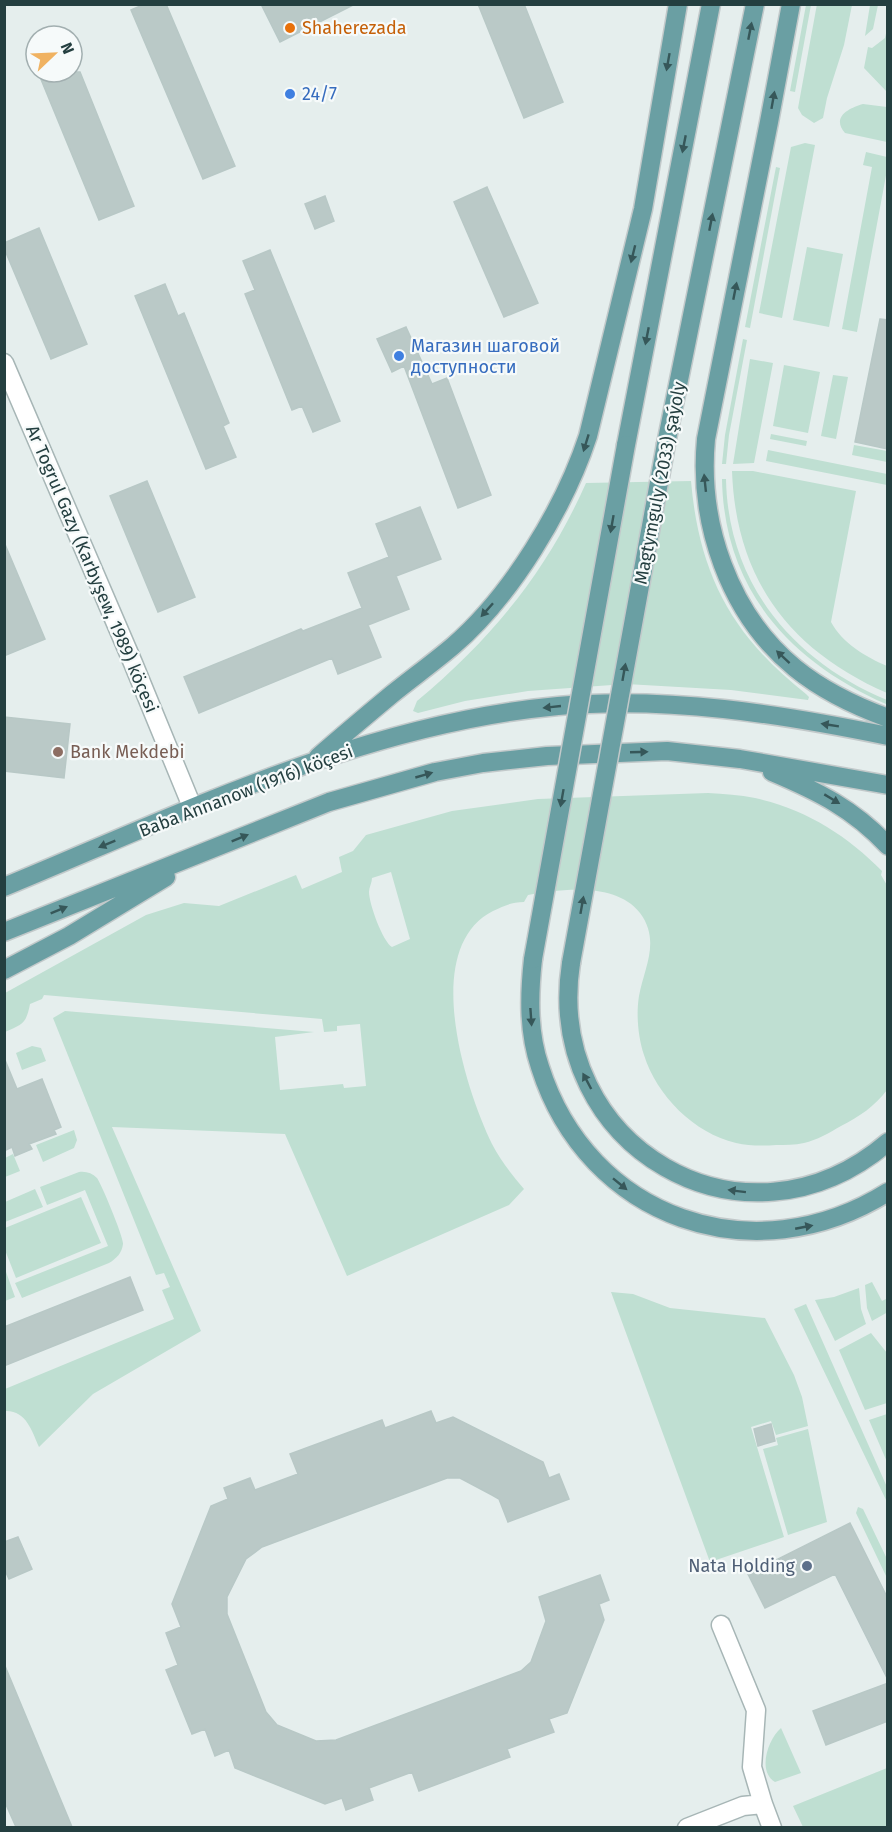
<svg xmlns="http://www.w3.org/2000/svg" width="892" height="1832" viewBox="0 0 892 1832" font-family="'Fira Sans',sans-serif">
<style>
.green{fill:#bfdfd2;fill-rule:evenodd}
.building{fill:#bac9c7;stroke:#b8c8c6;stroke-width:1.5}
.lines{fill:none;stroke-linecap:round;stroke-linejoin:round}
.minor-casing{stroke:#a7b6b6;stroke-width:21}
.major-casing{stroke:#c2c9ca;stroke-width:21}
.minor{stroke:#fff;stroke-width:18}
.major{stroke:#6a9fa3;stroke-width:18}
.major-bridge-casing{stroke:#c2c9ca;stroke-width:21;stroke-linecap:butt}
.major-bridge{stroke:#6a9fa3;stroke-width:18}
.oneway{fill:#365759}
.food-dot{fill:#e8710a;stroke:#f6fafa;stroke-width:2}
.shop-dot{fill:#3f7fe0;stroke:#f6fafa;stroke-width:2}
.education-dot{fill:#8d6e63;stroke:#f6fafa;stroke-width:2}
.service-dot{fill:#5c6f8a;stroke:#f6fafa;stroke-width:2}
.labels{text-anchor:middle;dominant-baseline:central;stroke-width:4.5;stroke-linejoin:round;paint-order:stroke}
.food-label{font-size:18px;fill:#c56008;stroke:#f6fafa;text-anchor:start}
.shop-label{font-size:18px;fill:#366cbe;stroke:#f6fafa;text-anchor:start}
.street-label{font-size:18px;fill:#243f40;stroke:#f6fafa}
.education-label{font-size:18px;fill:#785e54;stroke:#f6fafa;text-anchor:start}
.service-label{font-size:18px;fill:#4e5e75;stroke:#f6fafa;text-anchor:end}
</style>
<rect width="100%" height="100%" fill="#e5eeed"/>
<path class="green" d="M 817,4 L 852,5 L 844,45 L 827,98 L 823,118 L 814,123 L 802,115 L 798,108 Z
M 806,5 L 811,5 L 795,92 L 790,91 Z
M 870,5 L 878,5 L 873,29 L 865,36 Z
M 887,29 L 887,92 L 864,68 L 868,47 L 872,48 L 885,38 Z
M 863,104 L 887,107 L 887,142 L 845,133 C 831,117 849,108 863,104 Z
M 805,143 L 815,145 L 782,318 L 759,313 L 791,147 Z
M 866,152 L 887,157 L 887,170 L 857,332 L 842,329 L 872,167 L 863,165 Z
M 776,167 L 780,168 L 750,328 L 745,327 Z
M 807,247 L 843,254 L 829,327 L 793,320 Z
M 743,339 L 747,340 L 729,435 L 726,464 L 722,464 L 725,435 Z
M 750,359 L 773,363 L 754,463 L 733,464 Z
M 784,365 L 820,372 L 808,433 L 773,426 Z
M 833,375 L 848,377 L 836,439 L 821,436 Z
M 771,434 L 807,441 L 806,446 L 770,439 Z
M 854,445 L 887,451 L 887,462 L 852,455 Z
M 768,450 L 887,474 L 887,485 L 766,461 Z
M 732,471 L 753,471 L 856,491 L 831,622 C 842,643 866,657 887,666 L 887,693 C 789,650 736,579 732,471 Z
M 722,479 L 726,479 C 728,584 793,661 887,700 L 886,704 C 789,661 724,589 722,479 Z
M 691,481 C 699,574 732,636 806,694 L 809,697 L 808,700 L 731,690 L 626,684 L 528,691 L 465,701 L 418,713 L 413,711 L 417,701 C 492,638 546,573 586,483 Z
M 708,793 C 724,794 740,795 755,798 C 805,809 847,835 882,871 L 881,875 L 888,887 L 887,1090 C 875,1106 859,1117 841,1126 C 829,1133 817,1140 804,1143 C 795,1145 785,1145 776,1145 C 763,1146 749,1146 736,1143 C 694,1133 657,1096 644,1055 C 638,1037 636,1014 639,996 C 644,968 661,941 640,913 C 616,882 561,889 528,895 L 524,902 C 511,902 504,906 493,911 C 420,948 465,1088 492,1144 C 501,1161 512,1175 524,1189 L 509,1205 L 347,1276 L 285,1134 L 112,1127 L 201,1331 L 93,1394 L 39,1447 C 32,1431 26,1410 5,1411 L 5,1389 L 174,1319 L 162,1290 L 170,1287 L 164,1273 L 156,1275 L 53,1018 L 65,1011 L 314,1032 L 275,1037 L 280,1090 L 343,1084 L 344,1088 L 366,1086 L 360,1024 L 337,1026 L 337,1031 L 324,1032 L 322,1019 L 44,995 L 42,999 L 30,1004 C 26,1024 23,1024 5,1032 L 5,993 L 146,915 L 184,903 L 219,906 L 296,875 L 302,889 L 342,872 L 339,857 L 353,851 L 366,835 L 452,811 L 538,799 ZM 391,872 L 410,939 L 392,947 C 383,942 369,904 369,892 C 369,887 372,883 372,878 Z
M 32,1046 L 41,1048 L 46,1061 L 22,1070 L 16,1053 Z
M 74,1130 L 77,1140 L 74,1148 L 43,1162 L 36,1145 Z
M 13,1154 L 20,1171 L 5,1177 L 5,1158 Z
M 79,1172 C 86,1171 92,1173 97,1178 C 101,1183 124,1238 123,1244 C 122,1253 116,1259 109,1263 L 22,1298 L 15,1283 L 108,1246 L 85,1190 L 47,1205 L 40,1187 Z
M 35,1189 L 43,1207 L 5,1222 L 5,1202 Z
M 81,1197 L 101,1243 L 16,1278 L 5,1250 L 5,1228 Z
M 5,1269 L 15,1297 L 5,1301 L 4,1301 Z
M 872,1282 L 882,1301 L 886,1299 L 888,1312 L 872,1321 L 867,1308 L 865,1285 Z
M 859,1288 L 861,1309 L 866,1324 L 835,1341 L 815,1300 L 834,1297 Z
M 611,1292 L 633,1294 L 670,1308 L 765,1318 L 794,1375 L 802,1397 L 808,1426 L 776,1435 L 771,1421 L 751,1427 L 784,1537 L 710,1562 Z
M 806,1304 L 887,1487 L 887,1502 L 794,1309 Z
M 871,1333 L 887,1353 L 887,1403 L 865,1410 L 839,1350 Z
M 887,1414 L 888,1414 L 887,1462 L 869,1420 Z
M 808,1429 L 827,1522 L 788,1535 L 763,1449 L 778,1445 L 776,1438 Z
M 858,1507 L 863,1509 L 887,1559 L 887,1578 L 856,1513 Z
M 781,1728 L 801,1773 L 775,1782 C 757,1771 768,1739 781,1728 Z
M 887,1768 L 887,1827 L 803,1827 L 793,1806 Z"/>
<path class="building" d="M 145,4 L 166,4 L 235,166 L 203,179 L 131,10 Z
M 261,4 L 355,4 L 280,42 Z
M 478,4 L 524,4 L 563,102 L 524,118 Z
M 38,72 L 80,72 L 134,206 L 99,220 Z
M 487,187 L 538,303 L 504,317 L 454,202 Z
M 325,196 L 334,221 L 315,229 L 305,204 Z
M 39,228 L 87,344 L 51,359 L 4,248 L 4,243 Z
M 270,250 L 340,421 L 313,432 L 302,406 L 292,410 L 245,294 L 255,290 L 243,261 Z
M 165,284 L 178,316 L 184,313 L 229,423 L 223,426 L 236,457 L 206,469 L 135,296 Z
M 880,319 L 888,320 L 888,449 L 855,442 Z
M 406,327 L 432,384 L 447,378 L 491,495 L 458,508 L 404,366 L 392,372 L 377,339 Z
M 147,481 L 195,597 L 158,612 L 110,496 Z
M 420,507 L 441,559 L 396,576 L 409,609 L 368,625 L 381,657 L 338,674 L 332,658 L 199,713 L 184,677 L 301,629 L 303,631 L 362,608 L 348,573 L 389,557 L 376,524 Z
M 4,542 L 45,639 L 4,656 Z
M 4,717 L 70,724 L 64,778 L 4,771 Z
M 5,1060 L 17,1089 L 42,1079 L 61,1127 L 54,1130 L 56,1134 L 29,1144 L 32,1149 L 15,1156 L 12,1147 L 4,1151 Z
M 130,1277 L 143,1310 L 4,1366 L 4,1327 Z
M 431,1411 L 436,1423 L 453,1417 L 543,1462 L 549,1478 L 559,1474 L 569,1499 L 508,1522 L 499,1499 L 492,1495 L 460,1478 L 447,1478 L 262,1547 L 246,1559 L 227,1597 L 227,1614 L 266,1712 L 277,1725 L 316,1741 L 336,1740 L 521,1671 L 531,1662 L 546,1621 L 539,1597 L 600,1575 L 609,1600 L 599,1604 L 604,1620 L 567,1713 L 549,1719 L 554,1732 L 507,1749 L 510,1757 L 419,1791 L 412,1772 L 369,1788 L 373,1800 L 346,1810 L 342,1798 L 325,1804 L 235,1768 L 229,1750 L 215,1756 L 205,1729 L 192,1734 L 166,1670 L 178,1665 L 166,1633 L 181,1627 L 172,1604 L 211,1506 L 228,1499 L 224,1488 L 250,1478 L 255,1490 L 298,1474 L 290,1454 L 382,1420 L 385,1428 Z
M 771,1424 L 775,1441 L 758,1446 L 754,1429 Z
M 850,1523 L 888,1599 L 888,1680 L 835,1574 L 765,1608 L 748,1574 Z
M 18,1537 L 32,1569 L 9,1579 L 4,1568 L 4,1542 Z
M 5,1666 L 72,1827 L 16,1827 L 4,1800 Z
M 888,1683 L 888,1721 L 826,1745 L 813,1711 Z"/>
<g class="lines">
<g class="minor-casing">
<path id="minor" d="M 4,363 L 133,663 L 193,809
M 721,1625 L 756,1710 L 752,1767 L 763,1804 L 772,1828
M 687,1828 L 743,1806 L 763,1804"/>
</g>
<g class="major-casing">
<path id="major" d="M 791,4 L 769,122 L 706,439 C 698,523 729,614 795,668 C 822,690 855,706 888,718
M 666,444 L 755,4
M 626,445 L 711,4
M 318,757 C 342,736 367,715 391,695 C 412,678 433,663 453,646 C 511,596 564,509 588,436 L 643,209 L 678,4
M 772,772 C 817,791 854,809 888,846
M 4,887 C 183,813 363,724 558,706 C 667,696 781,714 888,736
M 4,932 L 329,802 L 435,772 L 483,763 L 547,756 L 667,751 L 740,759 L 888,785
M 533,959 C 529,995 528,1032 540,1067 C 588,1219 754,1276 888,1192
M 571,963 C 543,1146 744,1265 888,1142
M 4,970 L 69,936 L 166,877"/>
</g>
<use href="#minor" class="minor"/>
<use href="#major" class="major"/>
<g class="major-bridge-casing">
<path id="major-bridge" d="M 533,959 L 626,445
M 571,963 L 666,444"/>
</g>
<use href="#major-bridge" class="major-bridge"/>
</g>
<defs><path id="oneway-solid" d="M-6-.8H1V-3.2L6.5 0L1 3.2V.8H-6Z" transform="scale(1.5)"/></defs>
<g class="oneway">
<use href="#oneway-solid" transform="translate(750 31) rotate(-79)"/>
<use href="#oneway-solid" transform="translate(668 62) rotate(100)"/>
<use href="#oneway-solid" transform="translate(773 100) rotate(-80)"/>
<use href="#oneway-solid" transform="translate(684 144) rotate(101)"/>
<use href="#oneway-solid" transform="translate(711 222) rotate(-79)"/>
<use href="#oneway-solid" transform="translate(633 254) rotate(104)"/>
<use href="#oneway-solid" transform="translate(735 291) rotate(-79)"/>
<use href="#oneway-solid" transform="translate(647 336) rotate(101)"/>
<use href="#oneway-solid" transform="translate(586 443) rotate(107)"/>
<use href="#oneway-solid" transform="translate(705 483) rotate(-96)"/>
<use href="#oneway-solid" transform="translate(612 524) rotate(100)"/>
<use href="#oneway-solid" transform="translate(487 610) rotate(132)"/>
<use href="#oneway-solid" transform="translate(783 657) rotate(-137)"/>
<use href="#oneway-solid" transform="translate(624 672) rotate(-80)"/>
<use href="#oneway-solid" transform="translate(552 707) rotate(174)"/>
<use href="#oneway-solid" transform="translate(830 725) rotate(-171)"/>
<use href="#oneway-solid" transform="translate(639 752) rotate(-2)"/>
<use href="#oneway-solid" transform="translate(424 775) rotate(-16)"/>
<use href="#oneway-solid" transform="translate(562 798) rotate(100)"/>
<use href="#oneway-solid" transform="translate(832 799) rotate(31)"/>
<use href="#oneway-solid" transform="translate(240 838) rotate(-22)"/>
<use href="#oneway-solid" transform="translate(107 844) rotate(158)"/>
<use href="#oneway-solid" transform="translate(582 905) rotate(-80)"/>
<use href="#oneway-solid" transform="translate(59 910) rotate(-22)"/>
<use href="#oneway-solid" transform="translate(531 1017) rotate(86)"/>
<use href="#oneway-solid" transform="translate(587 1081) rotate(-118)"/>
<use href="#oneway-solid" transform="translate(620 1184) rotate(39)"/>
<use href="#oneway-solid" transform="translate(737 1191) rotate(-173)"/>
<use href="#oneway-solid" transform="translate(804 1227) rotate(-11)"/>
</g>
<circle class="food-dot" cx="290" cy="28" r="6"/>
<g class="shop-dot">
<circle cx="290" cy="94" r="6"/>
<circle cx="399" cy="356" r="6"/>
</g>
<circle class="education-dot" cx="58" cy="752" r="6"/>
<circle class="service-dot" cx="807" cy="1566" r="6"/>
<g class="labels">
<g class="food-label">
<text x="302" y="28">Shaherezada</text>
</g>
<g class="shop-label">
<text x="302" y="94">24/7</text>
<text x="411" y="346">Магазин шаговой<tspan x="411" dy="21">доступности</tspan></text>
</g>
<g class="street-label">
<text transform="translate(660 483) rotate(-79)">Magtymguly (2033) şaýoly</text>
<text transform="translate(92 569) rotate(67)">Ar Togrul Gazy (Karbyşew, 1989) köçesi</text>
<text transform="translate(246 791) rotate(-21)">Baba Annanow (1916) köçesi</text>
</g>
<g class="education-label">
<text x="70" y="752">Bank Mekdebi</text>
</g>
<g class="service-label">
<text x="795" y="1566">Nata Holding</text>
</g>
</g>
<rect width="892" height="1832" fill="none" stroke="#243f40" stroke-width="12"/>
<g transform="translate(54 54) rotate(67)"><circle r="28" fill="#f6fafa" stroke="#a2afb0" stroke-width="1.5"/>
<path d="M0-4.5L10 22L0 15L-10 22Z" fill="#f0b261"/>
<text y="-9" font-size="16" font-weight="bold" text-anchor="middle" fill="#243f40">N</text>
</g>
</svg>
